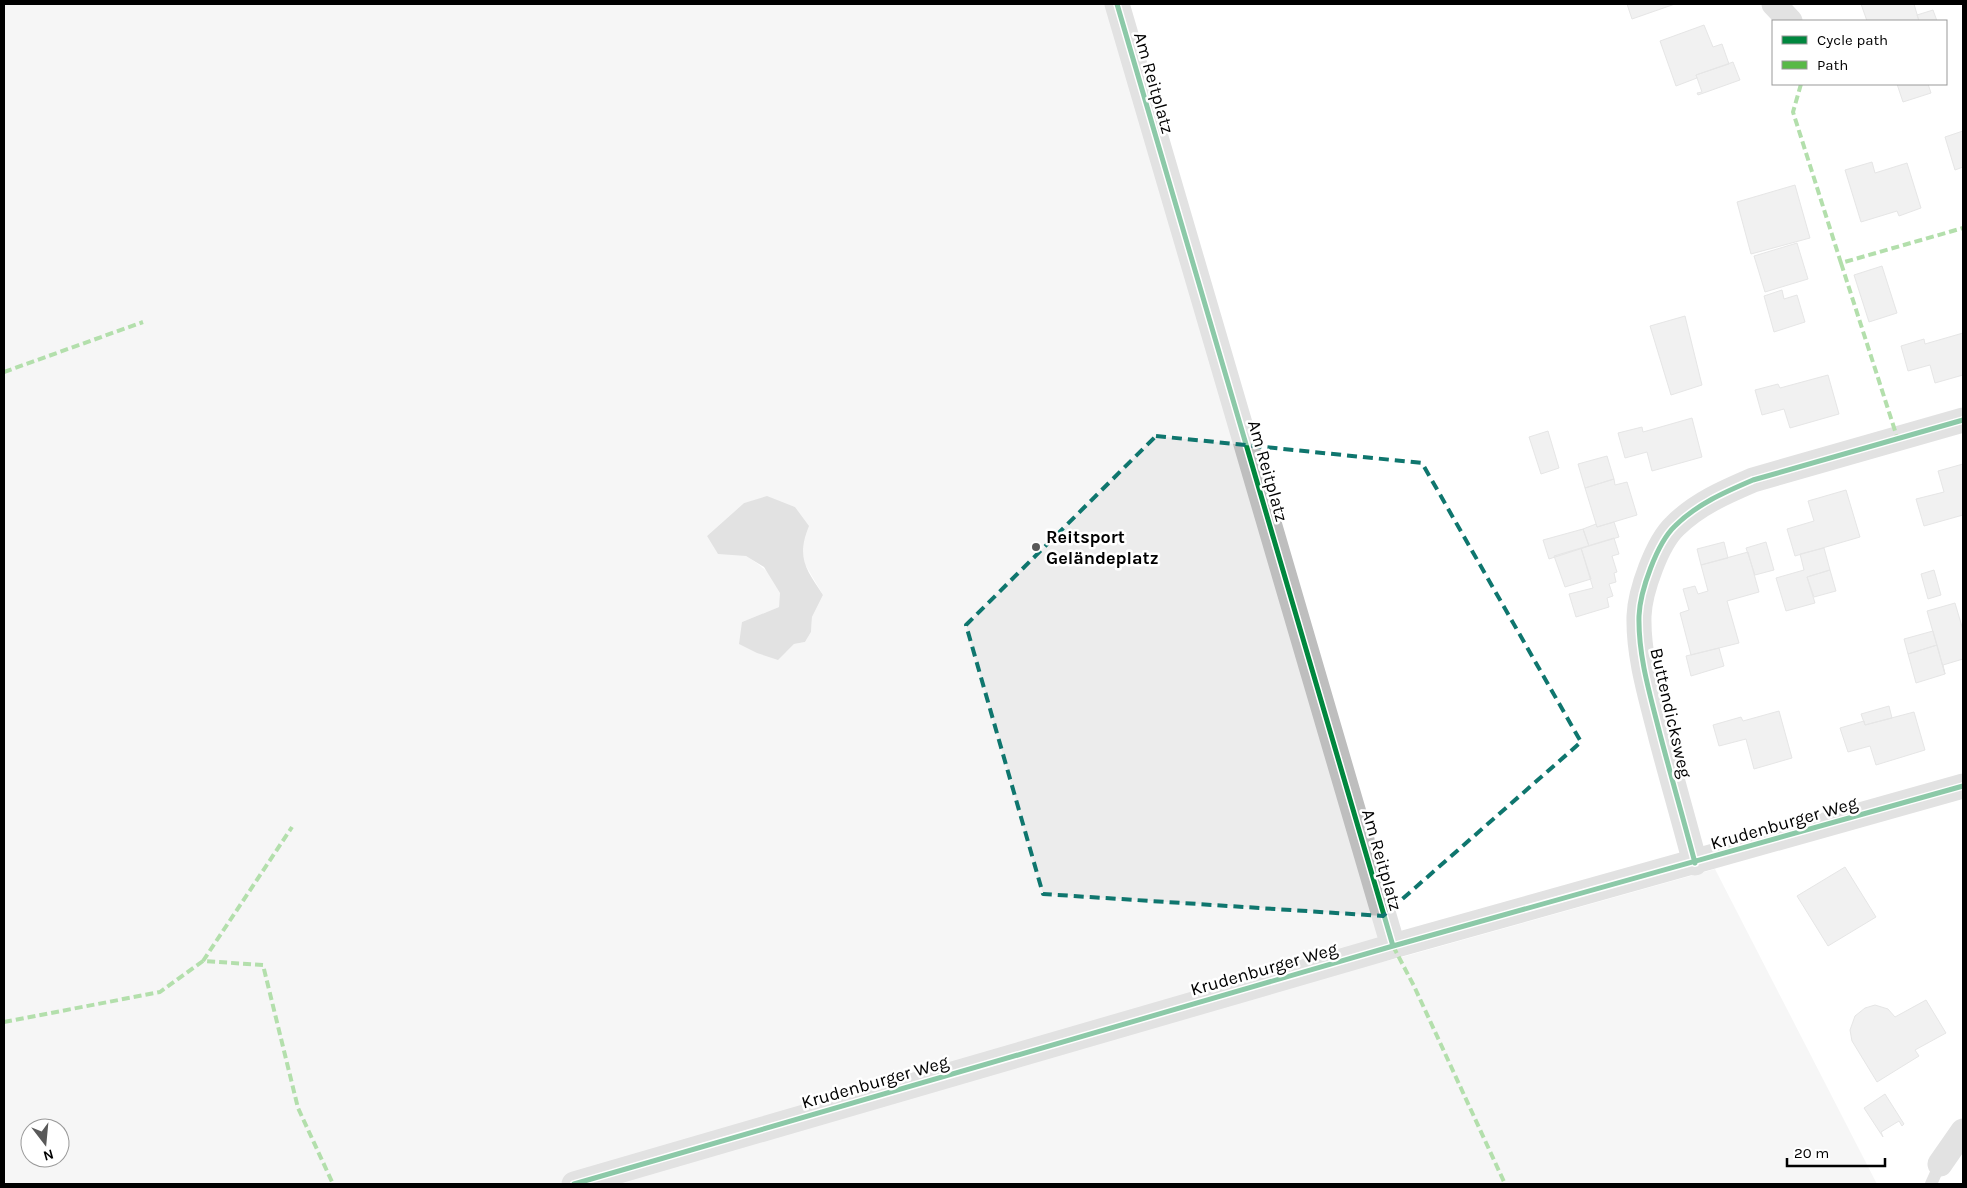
<svg xmlns="http://www.w3.org/2000/svg" width="1967" height="1188" viewBox="0 0 1967 1188" font-family="Karla,sans-serif">
<style>
.green{fill:#ececec;fill-rule:evenodd}
.water{fill:#bfbfbf}
.building{fill:#dfdfdf;stroke:#c7c7c7}
.lines{fill:none;stroke-linecap:round;stroke-linejoin:round}
.lane{stroke:#bebebe;stroke-width:12}
.street{stroke:#bebebe;stroke-width:25}
.quiet{stroke:#58b947;stroke-width:4;stroke-dasharray:8 4;stroke-linecap:butt}
.cycleway-casing{stroke:#fff;stroke-width:8}
.cycleway{stroke:#00873e;stroke-width:5}
.marked{fill:none;stroke:#0f766e;stroke-width:4;stroke-dasharray:10 6;stroke-linejoin:round}
.poi-dot{fill:#595959;stroke:#fff;stroke-width:2}
.labels{text-anchor:middle;dominant-baseline:central;stroke-width:5;stroke-linejoin:round;paint-order:stroke}
.street-label{font-size:18px;fill:#000;stroke:#fff}
.poi-label{font-size:18px;font-weight:bold;fill:#000;stroke:#fff;text-anchor:start}
</style>
<rect width="100%" height="100%" fill="#fff"/>
<path class="green" d="M 4,4 L 1108,4 L 1388,943 L 1328,974 L 1395,959 L 1715,869 L 1877,1184 L 4,1184 ZM 767,497 L 795,507 L 803,540 L 803,561 L 823,595 L 812,617 L 811,632 L 805,642 L 794,644 L 786,652 L 742,622 L 779,607 C 780,602 781,596 780,591 C 767,561 734,550 707,536 L 744,503 ZM 30,1128 L 60,1128 L 60,1158 L 30,1158 Z"/>
<path class="water" d="M 767,496 L 795,507 L 809,526 C 796,558 806,569 823,595 L 812,617 L 811,632 L 805,642 L 794,644 L 778,660 L 757,653 L 739,644 L 742,622 L 779,607 L 780,593 L 764,567 L 746,556 L 718,554 L 707,536 L 744,503 Z"/>
<path class="building" d="M 1627,4 L 1675,4 L 1632,19 Z
M 1861,4 L 1914,4 L 1919,21 L 1867,21 Z
M 1933,10 L 1937,21 L 1919,21 L 1917,15 Z
M 1704,25 L 1713,47 L 1722,44 L 1729,64 L 1696,75 L 1697,78 L 1676,86 L 1660,41 Z
M 1733,62 L 1740,80 L 1698,95 L 1697,93 L 1702,92 L 1696,75 Z
M 1897,84 L 1928,84 L 1931,93 L 1903,102 Z
M 1963,131 L 1963,167 L 1955,170 L 1945,137 Z
M 1872,162 L 1875,173 L 1907,163 L 1921,208 L 1899,216 L 1897,211 L 1861,222 L 1845,170 Z
M 1795,185 L 1810,238 L 1751,254 L 1737,202 Z
M 1797,243 L 1808,279 L 1765,292 L 1754,256 Z
M 1882,266 L 1897,313 L 1869,322 L 1854,275 Z
M 1782,290 L 1784,299 L 1797,295 L 1805,322 L 1774,332 L 1764,296 Z
M 1685,316 L 1702,385 L 1671,395 L 1650,326 Z
M 1963,333 L 1963,375 L 1935,383 L 1930,365 L 1908,371 L 1901,346 L 1924,339 L 1925,344 Z
M 1828,375 L 1839,414 L 1790,428 L 1784,409 L 1762,415 L 1755,390 L 1778,384 L 1780,388 Z
M 1692,418 L 1702,457 L 1652,471 L 1647,452 L 1625,458 L 1618,433 L 1642,427 L 1643,432 Z
M 1548,431 L 1559,468 L 1541,474 L 1529,437 Z
M 1607,456 L 1614,479 L 1585,488 L 1578,464 Z
M 1963,464 L 1963,515 L 1924,526 L 1916,499 L 1944,492 L 1938,471 Z
M 1614,479 L 1615,485 L 1627,482 L 1637,515 L 1597,527 L 1585,488 Z
M 1846,490 L 1860,537 L 1795,556 L 1787,529 L 1814,521 L 1808,501 Z
M 1614,522 L 1619,537 L 1589,546 L 1583,529 L 1596,524 L 1597,527 Z
M 1583,529 L 1589,546 L 1549,559 L 1543,540 Z
M 1614,538 L 1619,554 L 1612,556 L 1617,572 L 1614,573 L 1616,582 L 1609,584 L 1613,596 L 1607,598 L 1609,607 L 1576,617 L 1569,594 L 1593,588 L 1581,548 Z
M 1724,542 L 1728,558 L 1701,565 L 1697,549 Z
M 1766,542 L 1774,570 L 1755,575 L 1746,548 Z
M 1581,548 L 1591,579 L 1565,587 L 1554,556 Z
M 1824,548 L 1830,570 L 1807,577 L 1815,603 L 1786,611 L 1776,578 L 1804,570 L 1800,554 Z
M 1748,552 L 1759,592 L 1727,601 L 1739,643 L 1691,655 L 1680,613 L 1689,610 L 1683,589 L 1695,586 L 1698,594 L 1708,591 L 1701,565 Z
M 1830,570 L 1836,591 L 1814,597 L 1807,577 Z
M 1934,570 L 1941,595 L 1928,599 L 1921,574 Z
M 1955,603 L 1963,630 L 1963,659 L 1943,665 L 1945,674 L 1927,611 Z
M 1933,631 L 1937,645 L 1908,654 L 1904,639 Z
M 1937,645 L 1945,674 L 1916,683 L 1908,654 Z
M 1719,648 L 1724,666 L 1691,676 L 1686,656 Z
M 1889,706 L 1892,718 L 1865,725 L 1861,714 Z
M 1779,711 L 1792,758 L 1754,769 L 1746,739 L 1719,746 L 1713,725 L 1741,717 L 1743,721 Z
M 1914,712 L 1925,750 L 1876,765 L 1870,746 L 1848,752 L 1840,728 L 1864,721 L 1865,725 Z
M 1845,867 L 1876,917 L 1828,946 L 1797,896 Z
M 1926,1000 L 1946,1033 L 1915,1050 L 1919,1056 L 1877,1082 L 1852,1041 L 1850,1030 L 1855,1016 L 1865,1008 L 1875,1005 L 1888,1009 L 1895,1017 Z
M 1885,1094 L 1904,1124 L 1902,1126 L 1899,1121 L 1881,1132 L 1883,1137 L 1864,1108 Z"/>
<g class="lines">
<path class="lane" d="M 1931,1184 L 1940,1164"/>
<path class="street" d="M 1117,4 L 1393,946
M 1774,4 L 1790,21
M 1695,863 C 1684,821 1672,780 1661,738 C 1651,698 1638,657 1639,616 C 1640,591 1657,543 1675,526 C 1697,504 1725,492 1753,480 L 1963,420
M 1940,1164 L 1963,1131
M 574,1184 L 1393,946 L 1963,786"/>
<path class="quiet" d="M 1801,84 L 1793,112 L 1841,263 L 1963,228
M 1841,263 L 1898,440
M 4,372 L 143,322
M 1393,946 L 1414,986 L 1505,1184
M 203,961 L 292,827
M 4,1022 L 160,992 L 203,961 L 263,965 L 298,1108 L 333,1184"/>
<g class="cycleway-casing">
<path id="cycleway" d="M 1117,4 L 1393,946
M 1695,863 C 1684,821 1672,780 1661,738 C 1651,698 1638,657 1639,616 C 1640,591 1657,543 1675,526 C 1697,504 1725,492 1753,480 L 1963,420
M 574,1184 L 1393,946 L 1963,786"/>
</g>
<use href="#cycleway" class="cycleway"/>
</g>
<path d="M0 0H1967V1188H0ZM 1156,436 L 1422,463 L 1581,742 L 1383,916 L 1043,894 L 966,625 Z" fill="#fff" fill-opacity=".55" fill-rule="evenodd"/>
<path class="marked" d="M 1156,436 L 1422,463 L 1581,742 L 1383,916 L 1043,894 L 966,625 Z"/>
<circle class="poi-dot" cx="1036" cy="547" r="5"/>
<g class="labels">
<g class="street-label">
<text transform="translate(1154 83) rotate(74)">Am Reitplatz</text>
<text transform="translate(1268 471) rotate(74)">Am Reitplatz</text>
<text transform="translate(1671 713) rotate(77)">Buttendicksweg</text>
<text transform="translate(1784 823) rotate(-16)">Krudenburger Weg</text>
<text transform="translate(1382 860) rotate(74)">Am Reitplatz</text>
<text transform="translate(1264 969) rotate(-16)">Krudenburger Weg</text>
<text transform="translate(875 1082) rotate(-16)">Krudenburger Weg</text>
</g>
<g class="poi-label">
<text x="1046" y="537">Reitsport<tspan x="1046" dy="21">Geländeplatz</tspan></text>
</g>
</g>
<rect width="1967" height="1188" fill="none" stroke="#000000" stroke-width="10"/>
<rect x="1772" y="20" width="175" height="65" fill="#ffffff" stroke="#999999"/>
<rect x="1782" y="36" width="25" height="8" fill="#00873e" stroke="#999999"/>
<text x="1817" y="45" font-size="15" fill="#000000">Cycle path</text>
<rect x="1782" y="61" width="25" height="8" fill="#58b947" stroke="#999999"/>
<text x="1817" y="70" font-size="15" fill="#000000">Path</text>
<g transform="translate(45 1143) rotate(164)"><circle r="24" fill="#ffffff" stroke="#999999"/>
<path d="M0-4L9 19L0 12L-9 19Z" fill="#595959"/>
<text y="-8" font-size="14" font-weight="bold" text-anchor="middle" fill="#000000">N</text>
</g>
<path d="M1787 1158v8h98v-8" fill="none" stroke="#000000" stroke-width="2.5"/>
<text x="1794" y="1158" font-size="15" fill="#000000" stroke="#ffffff" stroke-width="4" paint-order="stroke">20 m</text>
</svg>
